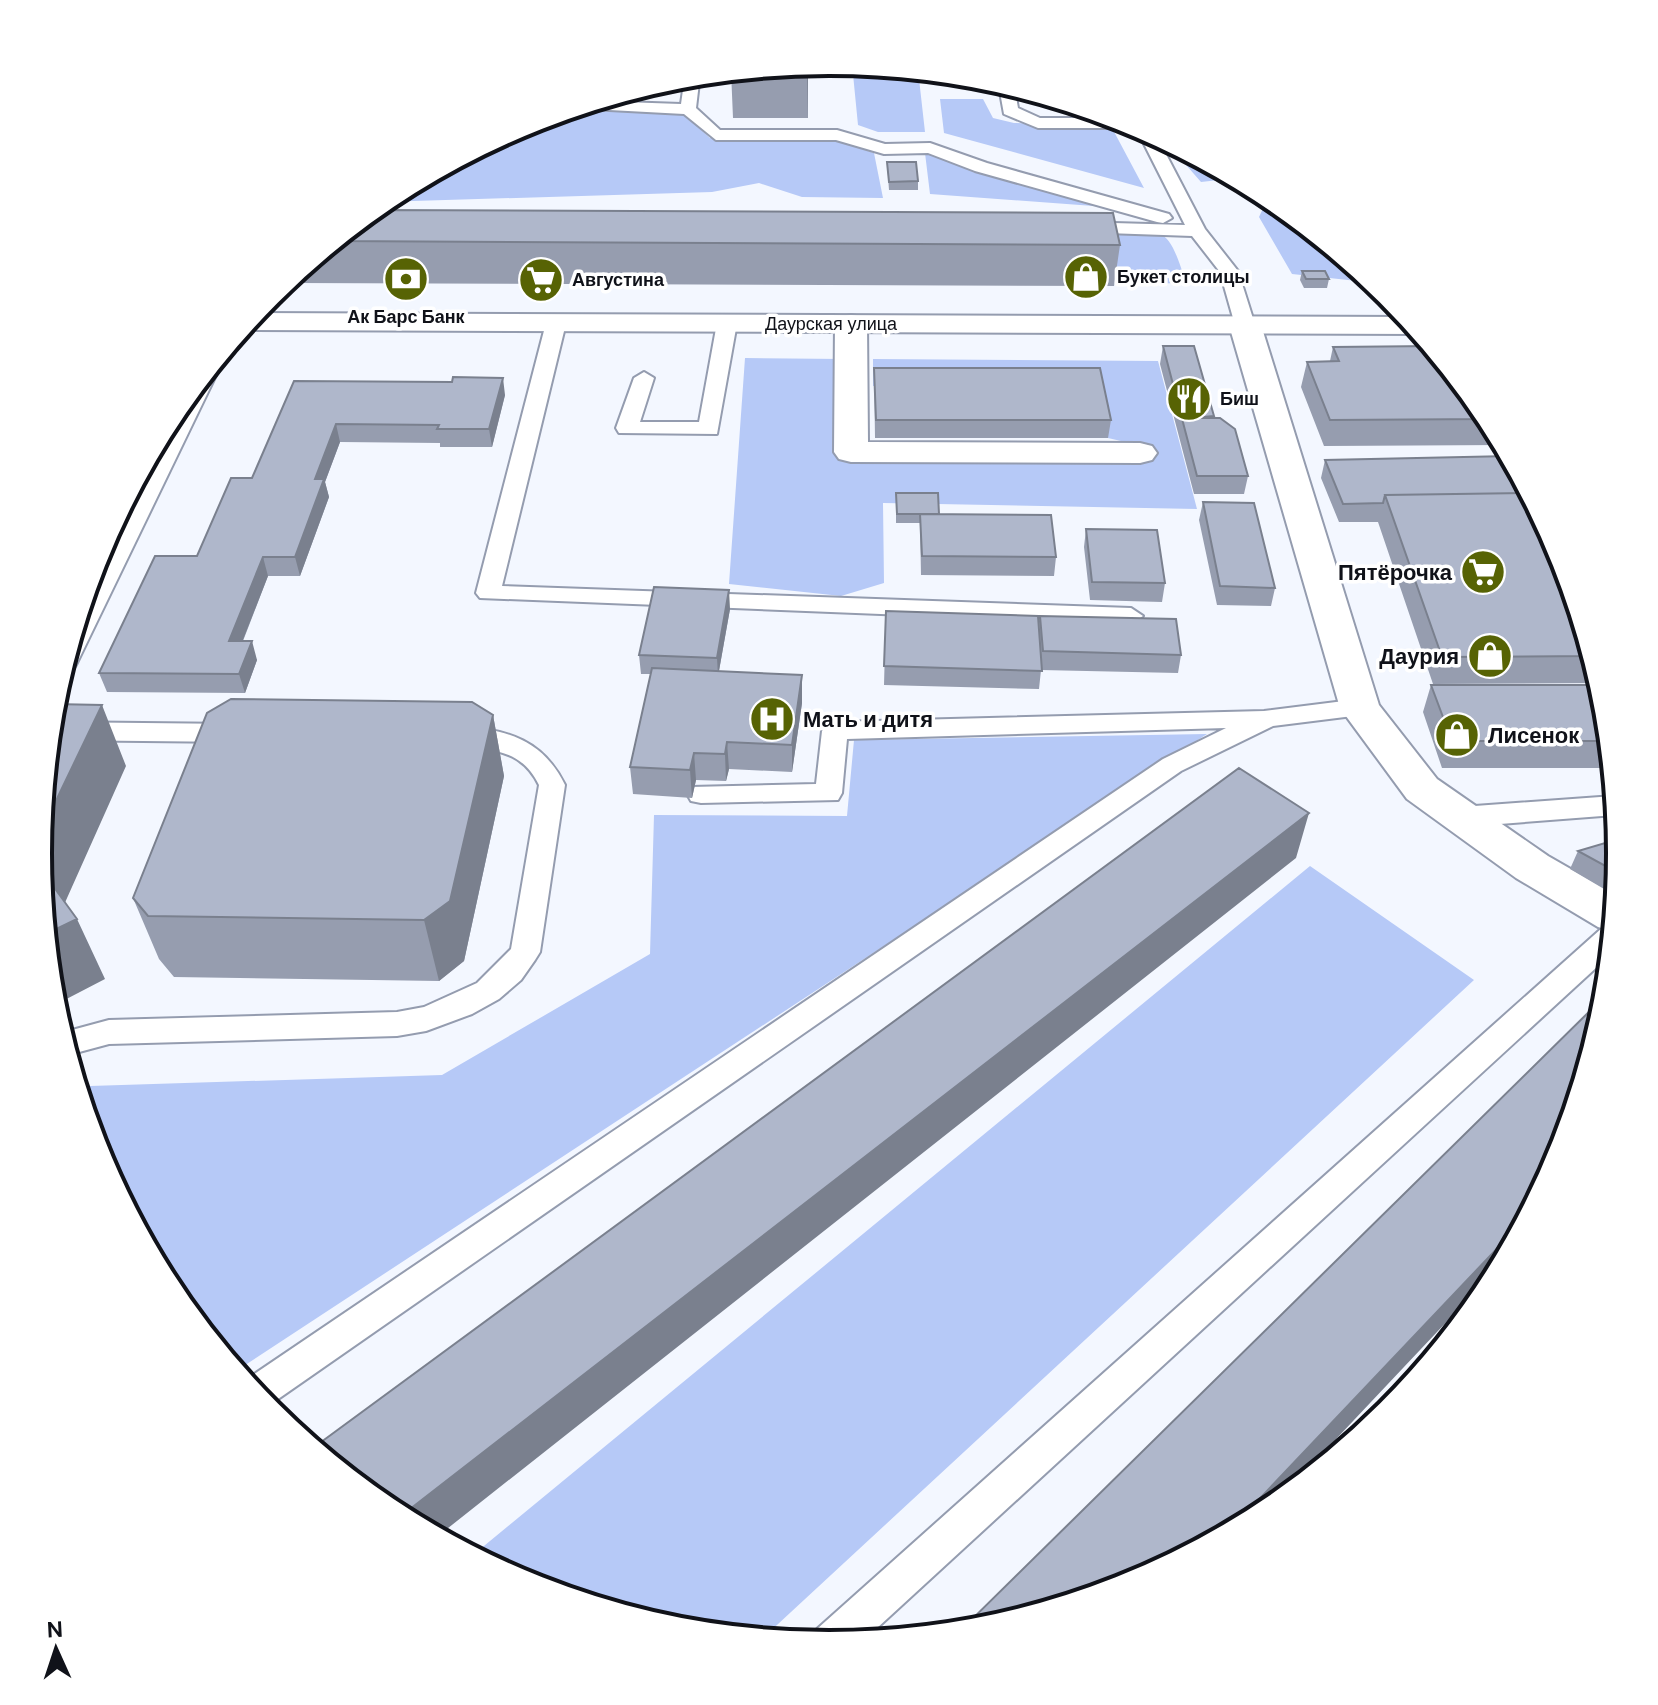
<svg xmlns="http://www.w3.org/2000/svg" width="1658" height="1705" viewBox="0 0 1658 1705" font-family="'DM Sans',sans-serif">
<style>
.green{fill:#b6c9f7}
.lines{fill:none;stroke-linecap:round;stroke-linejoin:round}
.service-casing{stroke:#949caf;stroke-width:4}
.minor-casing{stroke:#949caf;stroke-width:4}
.tertiary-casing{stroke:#949caf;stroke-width:4}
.service{fill:#fff;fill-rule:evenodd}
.minor{fill:#fff;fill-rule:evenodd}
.tertiary{fill:#fff;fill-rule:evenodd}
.wall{fill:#969daf}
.shaded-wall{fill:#7a808e}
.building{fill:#afb7cb;stroke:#7a808e;stroke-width:2}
.labels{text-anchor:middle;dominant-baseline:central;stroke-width:7;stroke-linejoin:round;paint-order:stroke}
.far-poi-label{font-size:18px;font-weight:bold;fill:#101219;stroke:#fff;text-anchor:start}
.far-street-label{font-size:18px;fill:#101219;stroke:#fff}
.poi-label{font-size:22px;font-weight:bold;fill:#101219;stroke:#fff;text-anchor:end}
.rim{fill:none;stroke:#101219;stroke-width:4}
</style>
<rect width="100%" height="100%" fill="#f3f7ff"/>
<path class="green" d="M 852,64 L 918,70 L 925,132 L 878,132 L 858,125 Z
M 940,99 L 983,99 L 993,118 L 1014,123 L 1111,126 L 1144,188 L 944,133 Z
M 569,109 L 683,113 L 710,138 L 834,139 L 874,153 L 883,198 L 802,197 L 759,183 L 712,192 L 381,202 L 527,122 Z
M 1181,148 L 1237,178 L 1201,182 L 1172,149 Z
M 925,153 L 1107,207 L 930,194 Z
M 1267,200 L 1274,200 L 1376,283 L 1292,274 L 1259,217 Z
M 1105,230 C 1165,231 1167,223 1186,283 L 1123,284 Z
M 745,358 L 843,359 L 843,454 L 1151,448 L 1108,438 L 1097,386 L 873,386 L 873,359 L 1158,361 L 1197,509 L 883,503 L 884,583 L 841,596 L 729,584 Z
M 1207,734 L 236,1371 L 171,1292 L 98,1155 L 73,1069 L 90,1086 L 442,1075 L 650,954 L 654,815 L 847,816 L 854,740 Z
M 1310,866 L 1474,980 L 764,1637 L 674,1628 L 526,1583 L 473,1555 Z"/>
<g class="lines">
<g class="service-casing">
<path id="service" d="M 700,74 L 696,108 L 720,130 L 837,130 L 885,144 L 930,143 L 987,163 L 1169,214 L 1172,218 L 1163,223 L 1157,222 L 975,171 L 928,153 L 884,154 L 836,140 L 716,140 L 684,114 L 572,108 L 593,101 L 681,104 L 685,76 Z
M 998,81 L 1014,86 L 1018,108 L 1040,118 L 1119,118 L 1156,135 L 1205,229 L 1238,271 L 1255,325 L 1252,329 L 1238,329 L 1235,325 L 1220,272 L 1192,236 L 1078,232 L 1069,227 L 1078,222 L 1185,225 L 1136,128 L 1038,128 L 1004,114 Z
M 556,317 L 566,323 L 502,586 L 1131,608 L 1143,616 L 1131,624 L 480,598 L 476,593 L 546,323 Z
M 727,317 L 737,323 L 717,434 L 619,433 L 616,428 L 634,378 L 644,372 L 654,378 L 640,422 L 699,422 L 717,323 Z
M 216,358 L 222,363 L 76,665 L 72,671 L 61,673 L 83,600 L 185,396 Z
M 1360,699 L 1369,702 L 1373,708 L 1369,714 L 1273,726 L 1181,771 L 268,1406 L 244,1381 L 1163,759 L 1226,728 L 847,739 L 842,793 L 838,800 L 701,803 L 691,801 L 687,794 L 691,787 L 816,784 L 822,731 L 826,725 L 835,722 L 1264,711 Z
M 51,722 L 236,724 L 245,727 L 249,733 L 245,739 L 236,742 L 50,740 Z
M 462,727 C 509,729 544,742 565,785 L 540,952 L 535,960 L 521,980 L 499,999 L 472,1014 L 426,1031 L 397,1036 L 109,1044 L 68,1055 L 61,1033 L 109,1020 L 397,1012 L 424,1007 L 477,983 L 511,949 L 539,785 C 520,746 488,752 453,742 L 449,736 L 453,730 Z
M 1614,796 L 1615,815 L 1461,827 L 1451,824 L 1447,817 L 1451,810 L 1461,807 Z
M 1612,925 L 1610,955 L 864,1640 L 811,1642 L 817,1629 L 1602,928 Z"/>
</g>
<g class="minor-casing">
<path id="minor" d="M 851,315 L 862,317 L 867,324 L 868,442 L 1140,443 L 1152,446 L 1157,453 L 1152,460 L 1140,463 L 851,462 L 839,459 L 834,452 L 835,324 L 840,317 Z
M 1245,316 L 1256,318 L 1261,325 L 1379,705 L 1437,779 L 1548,856 L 1616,895 L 1612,931 L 1598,927 L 1516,878 L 1407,799 L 1340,708 L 1229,325 L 1234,318 Z"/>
</g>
<g class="tertiary-casing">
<path id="tertiary" d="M 254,313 L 1408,317 L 1422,334 L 240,330 Z"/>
</g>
<use href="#service" class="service"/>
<use href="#minor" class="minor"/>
<use href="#tertiary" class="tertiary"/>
</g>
<path class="wall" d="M 808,64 L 808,118 L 733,118 L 731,71 Z
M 1064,101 L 1092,110 L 1066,110 Z
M 887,162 L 918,181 L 918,190 L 889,190 Z
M 371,210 L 1120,245 L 1114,286 L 292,283 L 291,276 Z
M 1302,271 L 1329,279 L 1327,288 L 1304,288 L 1300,280 Z
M 1163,346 L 1214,416 L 1214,418 L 1248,476 L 1244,494 L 1194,494 L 1160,364 Z
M 1333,347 L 1487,413 L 1504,445 L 1324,446 L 1301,387 L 1307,362 L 1330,361 Z
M 874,368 L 1111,420 L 1108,438 L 875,438 Z
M 294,381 L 505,395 L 492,447 L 440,447 L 440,443 L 340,442 L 325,482 L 329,497 L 300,576 L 268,576 L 243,641 L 257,660 L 245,693 L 107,692 L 99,673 L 197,556 L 252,478 Z
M 1325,460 L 1560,550 L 1600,683 L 1433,684 L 1378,522 L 1339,522 L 1321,478 Z
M 896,493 L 939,514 L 1056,557 L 1054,576 L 921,575 L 920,523 L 896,523 Z
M 1203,502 L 1275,588 L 1271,606 L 1217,605 L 1199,520 Z
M 1086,529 L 1165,583 L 1162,602 L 1090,600 L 1084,547 Z
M 730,609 L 719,671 L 802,675 L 802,703 L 792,772 L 729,769 L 726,781 L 696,780 L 692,798 L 633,794 L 630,767 L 651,674 L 641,674 L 639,655 Z
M 886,611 L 1039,629 L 1040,616 L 1181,655 L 1178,673 L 1041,670 L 1039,689 L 884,685 Z
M 1431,685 L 1605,699 L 1612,768 L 1442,768 L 1423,712 Z
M 493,715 L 504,776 L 464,961 L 439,981 L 174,977 L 159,959 L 133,898 Z
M 1578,851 L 1620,853 L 1616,896 L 1570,869 Z"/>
<path class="shaded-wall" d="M 807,64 L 808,64 L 808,118 L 807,71 Z
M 503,378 L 505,395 L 492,447 L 489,429 Z
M 336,424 L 340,442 L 325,482 L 329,497 L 300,576 L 295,557 L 315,479 Z
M 263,557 L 268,576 L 235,660 L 229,641 Z
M 729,590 L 730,609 L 718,676 L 717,658 Z
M 252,641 L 257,660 L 245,693 L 239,674 Z
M 802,675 L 802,703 L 792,772 L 792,745 Z
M 102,705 L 126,766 L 59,916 L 41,878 L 38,852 L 40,834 Z
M 493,715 L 504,776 L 464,961 L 439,981 L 424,920 Z
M 727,742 L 729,769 L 726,781 L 725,754 Z
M 694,753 L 696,780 L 692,798 L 690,770 Z
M 1309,813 L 1296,858 L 438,1536 L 401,1516 Z
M 77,919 L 105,979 L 53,1006 L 46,934 Z
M 1526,1218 L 1503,1262 L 1271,1508 L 1229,1531 Z"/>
<path class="building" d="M 807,64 L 807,71 L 731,72 L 731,71 Z
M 887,162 L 916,162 L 918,181 L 889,182 Z
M 371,210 L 1113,213 L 1120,245 L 333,241 Z
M 1302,271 L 1325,271 L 1329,279 L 1306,279 Z
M 1163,346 L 1194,346 L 1214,416 L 1192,418 L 1220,418 L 1235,429 L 1248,476 L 1197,476 Z
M 1432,346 L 1487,413 L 1490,419 L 1330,420 L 1307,362 L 1339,361 L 1333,347 Z
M 874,368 L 1100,368 L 1111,420 L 876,420 Z
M 453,377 L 503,378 L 489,429 L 437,429 L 439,425 L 336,424 L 315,479 L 324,479 L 295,557 L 263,557 L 229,641 L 252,641 L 239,674 L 99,673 L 155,556 L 197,556 L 231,478 L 252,478 L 294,381 L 452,382 Z
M 1510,456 L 1529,493 L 1385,495 L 1383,503 L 1343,504 L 1325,460 Z
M 896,493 L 938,493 L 939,514 L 897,514 Z
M 1529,493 L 1560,550 L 1592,656 L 1442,657 L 1385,495 Z
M 1203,502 L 1254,503 L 1275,588 L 1220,586 Z
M 920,514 L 1051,515 L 1056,557 L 922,556 Z
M 1086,529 L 1157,530 L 1165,583 L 1092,582 Z
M 654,587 L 729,590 L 717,658 L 639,655 Z
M 886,611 L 1038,616 L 1042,671 L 884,666 Z
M 1040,616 L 1176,619 L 1181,655 L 1043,651 Z
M 652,668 L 802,675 L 792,745 L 727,742 L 725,754 L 694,753 L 690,770 L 630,767 Z
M 1431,685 L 1601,685 L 1605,699 L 1609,741 L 1452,741 Z
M 231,699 L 472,702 L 493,715 L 450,901 L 424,920 L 148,916 L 133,898 L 207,713 Z
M 53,704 L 102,705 L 40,834 Z
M 1239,768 L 1309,813 L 401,1516 L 389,1510 L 313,1448 Z
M 1605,843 L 1620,851 L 1618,873 L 1578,851 Z
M 40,868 L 77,919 L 46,934 Z
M 1602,999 L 1605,1001 L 1605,1007 L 1560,1156 L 1526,1218 L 1229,1531 L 1131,1583 L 983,1628 L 960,1631 Z"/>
<defs>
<g id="shop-disc" transform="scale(2.3)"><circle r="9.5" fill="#576304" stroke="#fff"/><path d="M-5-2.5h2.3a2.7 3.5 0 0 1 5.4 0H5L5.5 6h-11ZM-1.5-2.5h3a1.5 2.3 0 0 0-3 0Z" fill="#fff"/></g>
<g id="bank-disc" transform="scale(2.3)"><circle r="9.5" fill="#576304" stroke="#fff"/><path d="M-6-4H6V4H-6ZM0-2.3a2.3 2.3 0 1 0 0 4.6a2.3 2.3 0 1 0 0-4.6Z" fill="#fff"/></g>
<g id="supermarket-disc" transform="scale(2.3)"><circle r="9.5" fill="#576304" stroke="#fff"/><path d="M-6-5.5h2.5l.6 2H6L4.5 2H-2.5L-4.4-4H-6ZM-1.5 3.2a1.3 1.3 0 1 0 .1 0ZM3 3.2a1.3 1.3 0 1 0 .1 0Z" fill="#fff"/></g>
<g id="restaurant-disc" transform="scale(2.3)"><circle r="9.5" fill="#576304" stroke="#fff"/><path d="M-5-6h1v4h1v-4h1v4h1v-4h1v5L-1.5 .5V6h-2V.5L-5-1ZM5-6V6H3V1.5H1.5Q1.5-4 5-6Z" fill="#fff"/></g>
<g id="hospital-disc" transform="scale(2.3)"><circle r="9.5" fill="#576304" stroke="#fff"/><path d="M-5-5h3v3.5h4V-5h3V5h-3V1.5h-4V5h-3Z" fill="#fff"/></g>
</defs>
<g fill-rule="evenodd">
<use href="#shop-disc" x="1086" y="277"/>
<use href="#bank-disc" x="406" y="279"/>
<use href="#supermarket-disc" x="541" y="280"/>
<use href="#restaurant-disc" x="1189" y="399"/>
<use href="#supermarket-disc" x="1483" y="572"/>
<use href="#shop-disc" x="1490" y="656"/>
<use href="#hospital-disc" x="772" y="719"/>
<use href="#shop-disc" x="1457" y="735"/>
</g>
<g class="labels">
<g class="far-poi-label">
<text x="1117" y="277">Букет столицы</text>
<text x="572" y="280">Августина</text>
<text x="406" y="317" text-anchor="middle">Ак Барс Банк</text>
<text x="1220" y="399">Биш</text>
</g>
<g class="far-street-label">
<text x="831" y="324">Даурская улица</text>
</g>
<g class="poi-label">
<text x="1452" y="572">Пятёрочка</text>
<text x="1459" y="656">Даурия</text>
<text x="803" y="719" text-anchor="start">Мать и дитя</text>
<text x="1488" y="735" text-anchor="start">Лисенок</text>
</g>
</g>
<path d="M0 0H1658V1705H0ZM52 853a777 777 0 1 1 1554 0a777 777 0 1 1-1554 0Z" fill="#fff" fill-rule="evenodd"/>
<path class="rim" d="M52 853a777 777 0 1 1 1554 0a777 777 0 1 1-1554 0Z"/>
<g transform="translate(56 1649) rotate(357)" stroke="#ffffff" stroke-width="6" paint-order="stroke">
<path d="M0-6L14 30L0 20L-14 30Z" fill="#101219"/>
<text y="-12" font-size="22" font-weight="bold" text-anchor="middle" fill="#101219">N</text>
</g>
</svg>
